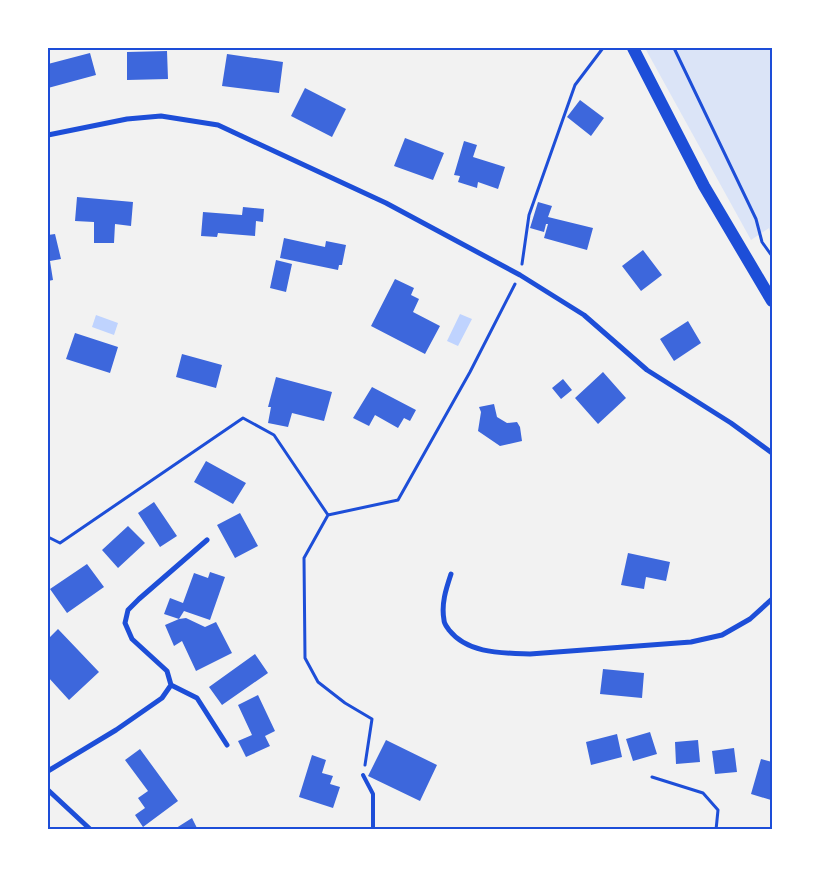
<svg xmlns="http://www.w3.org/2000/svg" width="820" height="877" viewBox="0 0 820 877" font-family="'Fira Sans Condensed',sans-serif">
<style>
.green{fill:#dbe4f7}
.water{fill:#bfd3fe}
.building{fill:#3d67dc}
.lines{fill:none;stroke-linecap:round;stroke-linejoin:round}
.path{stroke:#1d4ed8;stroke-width:3}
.service{stroke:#1d4ed8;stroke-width:4}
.minor{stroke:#1d4ed8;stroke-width:5}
.primary{stroke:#1d4ed8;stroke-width:12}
.neatline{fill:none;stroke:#1d4ed8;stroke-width:2}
</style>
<rect width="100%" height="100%" fill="#f2f2f2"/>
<path class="green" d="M 645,48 L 772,48 L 772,238 L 769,228 L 751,240 Z"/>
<path class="water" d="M 460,314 L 472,319 L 458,346 L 447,341 Z
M 96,315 L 118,323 L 114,335 L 92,327 Z"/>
<path class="building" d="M 167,51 L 168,79 L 127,80 L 127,52 Z
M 90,53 L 96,75 L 48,88 L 48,64 Z
M 227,54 L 283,62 L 279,93 L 222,86 Z
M 305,88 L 346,109 L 332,137 L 291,116 Z
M 580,100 L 604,118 L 591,136 L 567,117 Z
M 405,138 L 444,153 L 433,180 L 394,166 Z
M 464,141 L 477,145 L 473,157 L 505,167 L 498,189 L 478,182 L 477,188 L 458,182 L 460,176 L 454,175 Z
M 77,197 L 133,202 L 131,226 L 115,224 L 114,243 L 94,243 L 94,222 L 75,221 Z
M 538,202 L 552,206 L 548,217 L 593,228 L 587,250 L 544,238 L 548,224 L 546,224 L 544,232 L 530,228 Z
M 243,207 L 264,209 L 263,222 L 256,221 L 255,236 L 218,233 L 217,237 L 201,236 L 203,212 L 242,215 Z
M 55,234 L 61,259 L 50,261 L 53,280 L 48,281 L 48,235 Z
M 284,238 L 325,247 L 326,241 L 346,245 L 342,265 L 339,265 L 338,270 L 280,258 Z
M 643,250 L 662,275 L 641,291 L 622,266 Z
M 276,260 L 292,264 L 286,292 L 270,288 Z
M 395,279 L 414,288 L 411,295 L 419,299 L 413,312 L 440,326 L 425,354 L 371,326 Z
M 688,321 L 701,343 L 674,361 L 660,339 Z
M 75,333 L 118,347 L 110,373 L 66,359 Z
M 182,354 L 222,365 L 216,388 L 176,377 Z
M 603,372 L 626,398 L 598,424 L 575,398 Z
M 276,377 L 332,392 L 324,421 L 292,413 L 288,427 L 268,423 L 271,407 L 268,407 Z
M 563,379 L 572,390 L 561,399 L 552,388 Z
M 372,387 L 416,410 L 410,421 L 404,418 L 398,428 L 375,415 L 369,426 L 353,418 Z
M 494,404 L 497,417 L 507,423 L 517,422 L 520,427 L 522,441 L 500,446 L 478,431 L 481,412 L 479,407 Z
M 206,461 L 246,483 L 233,504 L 194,482 Z
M 154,502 L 177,536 L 160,547 L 138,513 Z
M 240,513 L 258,546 L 235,558 L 217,525 Z
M 128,526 L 145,543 L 118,568 L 102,550 Z
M 628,553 L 670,562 L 666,581 L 646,577 L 644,589 L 621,585 Z
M 87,564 L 104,587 L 67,613 L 50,589 Z
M 210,572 L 225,577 L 210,620 L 184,611 L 179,619 L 164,614 L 170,598 L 183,603 L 194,573 L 208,578 Z
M 186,618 L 205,627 L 216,622 L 232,653 L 196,671 L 182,641 L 174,646 L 165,625 L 179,619 Z
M 58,629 L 99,672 L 69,700 L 48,677 L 48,639 Z
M 255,654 L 268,673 L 222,705 L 209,687 Z
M 603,669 L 644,673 L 642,698 L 600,694 Z
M 258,695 L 275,731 L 265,736 L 270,746 L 246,757 L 238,741 L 252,735 L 238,705 Z
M 650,732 L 657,754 L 633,761 L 626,739 Z
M 617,734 L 622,757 L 591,765 L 586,742 Z
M 386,740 L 437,765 L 420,801 L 368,776 Z
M 698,740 L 700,762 L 676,764 L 675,742 Z
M 734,748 L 737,772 L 715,774 L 712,751 Z
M 140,749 L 178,801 L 143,827 L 135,815 L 145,808 L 138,798 L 148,791 L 125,760 Z
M 312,755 L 326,760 L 322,773 L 333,776 L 330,784 L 340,787 L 333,808 L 299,797 Z
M 761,759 L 772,762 L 772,795 L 771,800 L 751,794 Z
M 192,818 L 198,830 L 173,830 Z"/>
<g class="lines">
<path class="path" d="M 674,48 L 756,219 L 762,242 L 772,256
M 522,264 L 529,215 L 575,85 L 603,48
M 48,537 L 60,543 L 243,418 L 274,435 L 328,515
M 365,765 L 372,719 L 345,703 L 318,682 L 305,658 L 304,558 L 328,515 L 398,500 L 470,372 L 515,284
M 652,777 L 703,793 L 718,810 L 716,830"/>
<path class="service" d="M 363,775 L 373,794 L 373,830"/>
<path class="minor" d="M 48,135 L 127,119 L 161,116 L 218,125 L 386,203 L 520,275 L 584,315 L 647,370 L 731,423 L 772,453
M 451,574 C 446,589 441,604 444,620 C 444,624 447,627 449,630 C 468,654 502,653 530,654 L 691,642 L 722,635 L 750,619 L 772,599
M 171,685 L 197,698 L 227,745
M 48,771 L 116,730 L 162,698 L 171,685 L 167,671 L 132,639 L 125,623 L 128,610 L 139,599 L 207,540
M 48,790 L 91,830"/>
<path class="primary" d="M 633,48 L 704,186 L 772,301"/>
</g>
<rect width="820" height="877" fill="none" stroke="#ffffff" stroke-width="98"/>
<rect x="49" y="49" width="722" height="779" class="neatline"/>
</svg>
